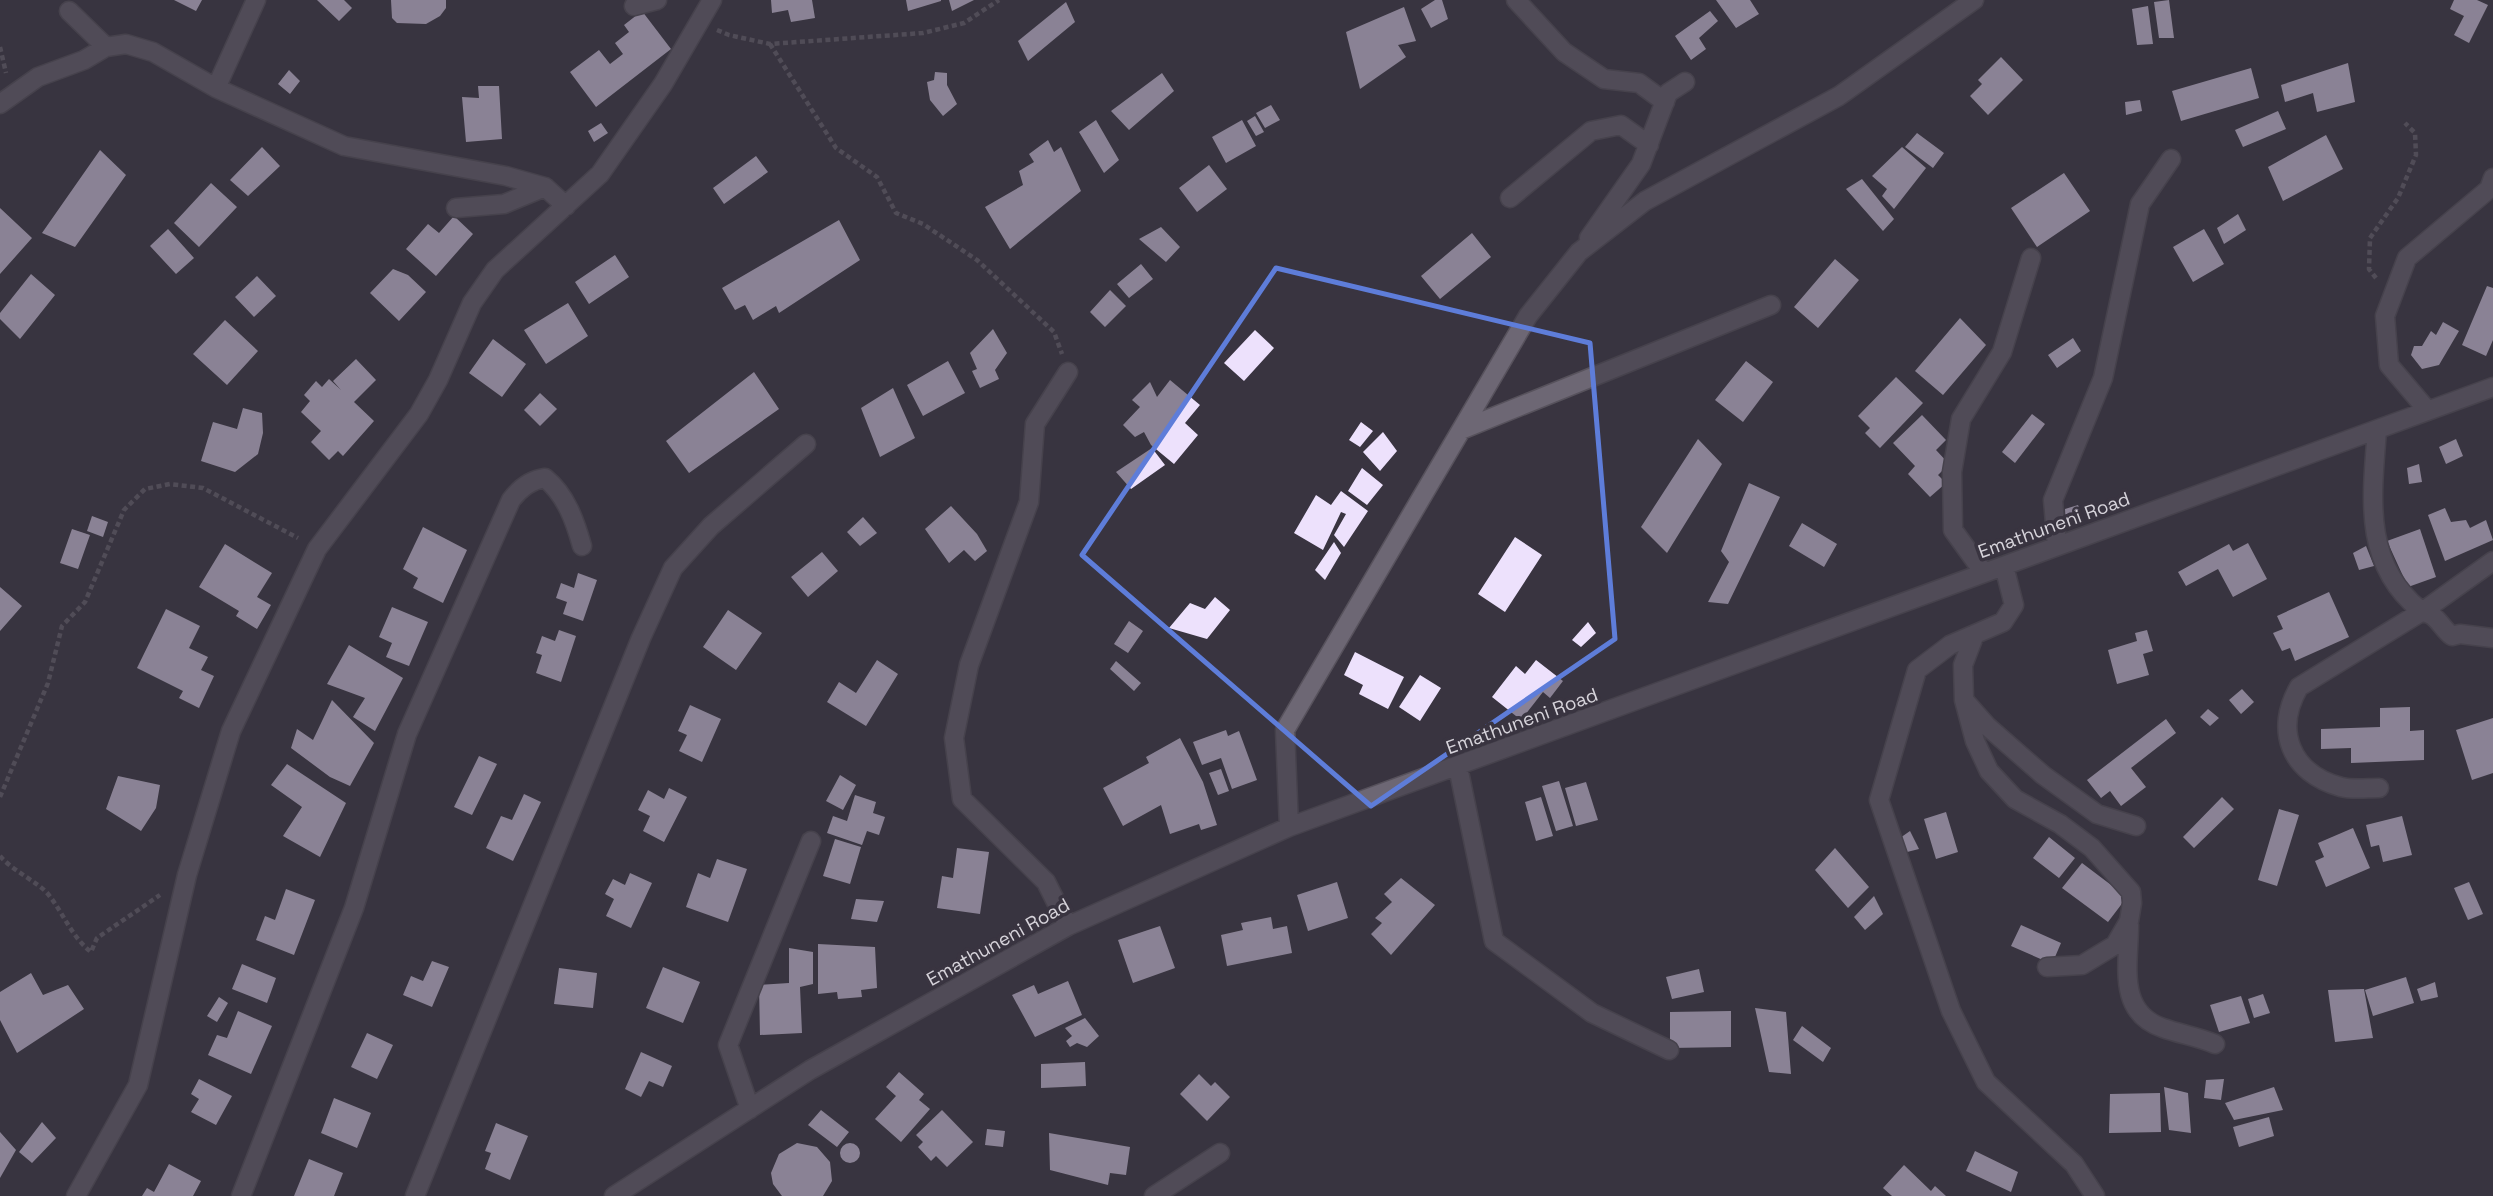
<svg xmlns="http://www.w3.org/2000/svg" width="2493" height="1196" viewBox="0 0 2493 1196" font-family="'Space Grotesk',sans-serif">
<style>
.building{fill:#ede1fc}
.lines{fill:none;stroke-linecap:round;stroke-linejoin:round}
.minor-casing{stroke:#57525c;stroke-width:21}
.path{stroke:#6e6974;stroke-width:4.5;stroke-dasharray:5 3.5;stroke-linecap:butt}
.minor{stroke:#6d6774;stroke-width:18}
.marked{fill:none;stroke:#5e7dd9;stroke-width:5;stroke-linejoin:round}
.labels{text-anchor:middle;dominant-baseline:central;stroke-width:7;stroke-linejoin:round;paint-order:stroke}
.street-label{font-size:19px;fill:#d6d3da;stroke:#393440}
</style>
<rect width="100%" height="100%" fill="#393440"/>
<path class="building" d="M 174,0 L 202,0 L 196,11 Z
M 317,0 L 344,0 L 352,8 L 339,21 Z
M 391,0 L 446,0 L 446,8 L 440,16 L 426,24 L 397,23 L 392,18 Z
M 771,0 L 812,0 L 815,18 L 791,22 L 788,10 L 772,13 Z
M 906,0 L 941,0 L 941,1 L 908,11 Z
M 949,0 L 974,0 L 952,11 Z
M 1435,0 L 1442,0 L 1448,19 L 1431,28 L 1421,9 Z
M 1716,0 L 1750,0 L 1759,14 L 1736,28 Z
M 2169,0 L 2174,38 L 2159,38 L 2154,2 Z
M 2454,0 L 2477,0 L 2488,5 L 2469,43 L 2454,35 L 2464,16 L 2450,9 Z
M 1066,2 L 1075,22 L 1028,61 L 1018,41 Z
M 2148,6 L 2153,44 L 2137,45 L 2132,9 Z
M 1404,7 L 1416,41 L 1398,45 L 1406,57 L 1360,89 L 1346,32 Z
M 642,11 L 671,49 L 596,107 L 570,72 L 599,50 L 610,64 L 623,54 L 615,43 L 629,32 L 624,25 Z
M 1710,11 L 1718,21 L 1699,38 L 1706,49 L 1691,60 L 1675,36 Z
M 2001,57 L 2023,80 L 1988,115 L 1970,96 L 1982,84 L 1978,80 Z
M 2348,63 L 2355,102 L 2317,112 L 2313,93 L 2285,102 L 2281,85 Z
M 2251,68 L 2259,98 L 2181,121 L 2172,91 Z
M 289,70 L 300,81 L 290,94 L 278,84 Z
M 935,72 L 947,73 L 947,85 L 957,104 L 943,116 L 930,100 L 927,82 L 934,80 Z
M 1162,73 L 1174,91 L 1129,130 L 1111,111 Z
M 478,86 L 499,86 L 502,139 L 466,142 L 462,97 L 479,98 Z
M 2140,100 L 2142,111 L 2126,115 L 2125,102 Z
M 1271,105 L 1280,120 L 1265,128 L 1256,113 Z
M 2278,111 L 2286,129 L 2243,147 L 2235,130 Z
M 1255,116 L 1264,132 L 1256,136 L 1247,121 Z
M 1096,120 L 1119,160 L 1104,173 L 1079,132 Z
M 1242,120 L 1256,146 L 1226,163 L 1212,137 Z
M 601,123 L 608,133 L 594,142 L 588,131 Z
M 1917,133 L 1944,153 L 1933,168 L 1905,147 Z
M 2326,135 L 2343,169 L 2283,201 L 2268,167 Z
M 1048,140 L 1054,152 L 1061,147 L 1081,191 L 1010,249 L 985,207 L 1023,185 L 1019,171 L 1034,162 L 1029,154 Z
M 262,147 L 280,166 L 248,196 L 230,180 Z
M 1902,147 L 1926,168 L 1894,209 L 1882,196 L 1887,189 L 1872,176 Z
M 100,150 L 126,175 L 75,247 L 42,233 Z
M 756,156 L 768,172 L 724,204 L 713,188 Z
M 1209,165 L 1227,189 L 1197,212 L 1179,188 Z
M 2064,173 L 2090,211 L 2037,247 L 2011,208 Z
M 1862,179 L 1894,219 L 1883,231 L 1846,189 Z
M 211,183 L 237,207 L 199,247 L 174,223 Z
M 0,208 L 32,238 L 0,274 Z
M 2238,214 L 2246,230 L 2224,244 L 2217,228 Z
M 454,216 L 473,234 L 436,276 L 406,249 L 428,224 L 439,233 Z
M 839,220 L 860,260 L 779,313 L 776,306 L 753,320 L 745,305 L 735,310 L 722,288 Z
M 1161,227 L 1180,247 L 1166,262 L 1139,239 Z
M 168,229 L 194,258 L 176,274 L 150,246 Z
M 2204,229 L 2224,264 L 2193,282 L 2173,247 Z
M 1472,233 L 1491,257 L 1440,299 L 1421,276 Z
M 615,255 L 629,277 L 589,304 L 575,282 Z
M 1835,259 L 1859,280 L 1818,328 L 1794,307 Z
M 1141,264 L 1153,279 L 1129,298 L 1117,284 Z
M 393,269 L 408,275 L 426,292 L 399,321 L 370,293 Z
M 31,274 L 55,295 L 20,339 L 0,319 L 0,313 Z
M 257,276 L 276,296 L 254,317 L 235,297 Z
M 2487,286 L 2493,288 L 2493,340 L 2486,356 L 2462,345 Z
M 1110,290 L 1126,306 L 1105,327 L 1090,312 Z
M 568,303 L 588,336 L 546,364 L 524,330 Z
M 1960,318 L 1986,345 L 1943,395 L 1915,371 Z
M 225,320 L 258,351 L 227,385 L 193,354 Z
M 2443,322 L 2459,331 L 2439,365 L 2422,369 L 2411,355 L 2414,346 L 2422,346 L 2431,331 L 2436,335 Z
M 993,329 L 1007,353 L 995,370 L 999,379 L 980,388 L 972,371 L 977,369 L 970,353 Z
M 1255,330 L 1274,348 L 1244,381 L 1224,363 Z
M 2073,338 L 2081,351 L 2057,368 L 2048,355 Z
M 493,339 L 526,364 L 502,397 L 469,373 Z
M 356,359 L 376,380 L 354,402 L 374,421 L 343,456 L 338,451 L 329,460 L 311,442 L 321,431 L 301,412 L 310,401 L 304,395 L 316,381 L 322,387 L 329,379 L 341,390 L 333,381 Z
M 948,361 L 965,393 L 923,416 L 907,385 Z
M 1746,361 L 1773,382 L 1743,422 L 1715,400 Z
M 754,372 L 779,409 L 689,473 L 666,441 Z
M 1896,377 L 1923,403 L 1880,448 L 1865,433 L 1870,428 L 1858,416 Z
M 1170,380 L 1200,405 L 1185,423 L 1198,435 L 1174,464 L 1151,445 L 1144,432 L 1135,437 L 1123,425 L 1140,407 L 1132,400 L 1150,382 L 1157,397 Z
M 893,388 L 915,438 L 880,457 L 861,408 Z
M 540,393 L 557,409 L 540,426 L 524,410 Z
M 243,408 L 262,413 L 263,433 L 258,454 L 235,472 L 201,461 L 213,422 L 237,429 Z
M 2032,414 L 2045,424 L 2015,463 L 2002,452 Z
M 1922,415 L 1946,440 L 1936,450 L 1949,464 L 1938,475 L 1946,483 L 1930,497 L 1908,474 L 1915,466 L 1893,443 Z
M 1361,422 L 1373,431 L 1360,447 L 1349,440 Z
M 1383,432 L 1397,451 L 1380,471 L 1363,452 Z
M 1698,439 L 1722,464 L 1667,553 L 1641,527 Z
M 2456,439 L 2463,456 L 2446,464 L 2439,447 Z
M 1152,448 L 1165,465 L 1131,489 L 1116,472 Z
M 2419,464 L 2422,482 L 2409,484 L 2407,468 Z
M 1362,468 L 1383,485 L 1367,505 L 1348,491 Z
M 1749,483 L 1780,497 L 1728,604 L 1708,602 L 1729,562 L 1721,551 Z
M 1341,491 L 1368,511 L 1344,547 L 1334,535 L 1346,514 L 1341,512 L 1323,550 L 1294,533 L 1316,495 L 1331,505 Z
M 2078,505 L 2084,521 L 2066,527 L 2065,509 Z
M 951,506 L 977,534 L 987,551 L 975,561 L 964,550 L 949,563 L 925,529 Z
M 2445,508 L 2451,522 L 2466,520 L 2470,528 L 2486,520 L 2493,540 L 2445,561 L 2428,515 Z
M 92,516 L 108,522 L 103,537 L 87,531 Z
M 863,517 L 877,533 L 860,546 L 847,532 Z
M 1802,523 L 1837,544 L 1824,567 L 1789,546 Z
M 423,527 L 467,550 L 443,603 L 413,588 L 418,578 L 403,569 Z
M 72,529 L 90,535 L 78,569 L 60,563 Z
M 2420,529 L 2436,577 L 2408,587 L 2387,541 Z
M 1515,537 L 1542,555 L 1505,612 L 1478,594 Z
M 1334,542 L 1341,553 L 1325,580 L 1315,570 Z
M 2248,543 L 2267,579 L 2233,597 L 2218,569 L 2186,586 L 2178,572 L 2229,544 L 2233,551 Z
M 225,544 L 272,573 L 257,597 L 271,605 L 257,629 L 236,616 L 239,611 L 199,587 Z
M 2366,546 L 2374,566 L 2359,570 L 2353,553 Z
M 822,552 L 838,571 L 808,597 L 791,577 Z
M 578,573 L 597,580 L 583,621 L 563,614 L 567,602 L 556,598 L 561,583 L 574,588 Z
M 0,587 L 22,606 L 0,631 Z
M 2329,592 L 2349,637 L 2295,661 L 2290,648 L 2282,651 L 2273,633 L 2283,629 L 2277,616 Z
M 1215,597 L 1230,610 L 1207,639 L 1169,628 L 1190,603 L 1205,609 Z
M 392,607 L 428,622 L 409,666 L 386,657 L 392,643 L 379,637 Z
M 166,609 L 200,626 L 189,648 L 208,657 L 201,670 L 214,676 L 199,708 L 179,698 L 183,691 L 137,668 Z
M 728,610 L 762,633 L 736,670 L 703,647 Z
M 1129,621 L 1143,631 L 1128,653 L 1114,644 Z
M 1588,622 L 1596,633 L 1581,647 L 1572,640 Z
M 559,630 L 576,636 L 561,682 L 536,673 L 542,655 L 536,653 L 542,636 L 555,641 Z
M 2147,630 L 2153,651 L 2143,654 L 2149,675 L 2117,684 L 2108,650 L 2137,641 L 2135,633 Z
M 349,645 L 403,678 L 375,731 L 353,717 L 365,698 L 327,684 Z
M 1355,652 L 1404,677 L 1388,709 L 1359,694 L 1363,685 L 1344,675 Z
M 877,660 L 898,674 L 866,726 L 827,702 L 839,682 L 856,693 Z
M 1536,660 L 1563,681 L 1550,698 L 1543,692 L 1521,720 L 1492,697 L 1516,666 L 1525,674 Z
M 1116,661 L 1141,683 L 1134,691 L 1110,669 Z
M 1420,675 L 1441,688 L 1420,721 L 1399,707 Z
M 2242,689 L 2254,702 L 2241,714 L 2229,700 Z
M 332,700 L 374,743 L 350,786 L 330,777 L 291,748 L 297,729 L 313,740 Z
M 690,705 L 721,719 L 702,762 L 679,751 L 687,735 L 678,731 Z
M 2410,707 L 2410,731 L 2424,730 L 2424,760 L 2351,763 L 2351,748 L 2321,749 L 2321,729 L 2380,727 L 2380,708 Z
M 2208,709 L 2219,718 L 2210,726 L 2200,717 Z
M 2493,718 L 2493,773 L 2472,780 L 2456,730 Z
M 2166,719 L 2176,733 L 2131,768 L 2146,787 L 2121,806 L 2110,791 L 2101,798 L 2087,780 Z
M 1226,730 L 1228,736 L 1239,731 L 1257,780 L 1232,789 L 1221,758 L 1202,765 L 1193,742 Z
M 1180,738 L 1203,782 L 1217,825 L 1201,830 L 1199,824 L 1170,834 L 1161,805 L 1123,826 L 1103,788 L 1149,763 L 1146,757 Z
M 479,756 L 497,764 L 472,815 L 454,807 Z
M 287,764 L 346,803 L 320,857 L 283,836 L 302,807 L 271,785 Z
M 1221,769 L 1229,791 L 1218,795 L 1209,773 Z
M 840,775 L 856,785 L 843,810 L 826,801 Z
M 118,776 L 160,785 L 156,808 L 141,831 L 106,809 Z
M 1559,781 L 1573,826 L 1556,831 L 1542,786 Z
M 1586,782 L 1598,820 L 1576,826 L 1565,788 Z
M 669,788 L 687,797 L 664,842 L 643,831 L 650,816 L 638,810 L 648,790 L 664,799 Z
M 524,794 L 541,802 L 513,861 L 486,848 L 501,816 L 512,820 Z
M 855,795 L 876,802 L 873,813 L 885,817 L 879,835 L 867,831 L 862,845 L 827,833 L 833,816 L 847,821 Z
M 1541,797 L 1553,836 L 1536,841 L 1525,802 Z
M 2222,797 L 2234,809 L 2194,848 L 2183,837 Z
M 2279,809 L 2299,815 L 2277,886 L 2258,880 Z
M 1946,812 L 1958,852 L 1936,859 L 1924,819 Z
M 2402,816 L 2412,855 L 2383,862 L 2379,845 L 2371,847 L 2366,825 Z
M 2353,828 L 2370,868 L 2326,887 L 2315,861 L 2324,857 L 2318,843 Z
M 1910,831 L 1919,849 L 1907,852 L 1900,838 Z
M 2049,837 L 2075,858 L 2059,878 L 2033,858 Z
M 835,839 L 861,847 L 850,884 L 823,876 Z
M 957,848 L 989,852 L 980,914 L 937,908 L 942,876 L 953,878 Z
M 1835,848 L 1869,887 L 1848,908 L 1815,870 Z
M 717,859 L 747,869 L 728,922 L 686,907 L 698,873 L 710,878 Z
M 2082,863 L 2127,897 L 2108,922 L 2062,888 Z
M 630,873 L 652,883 L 631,928 L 606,916 L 614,899 L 605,894 L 613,879 L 625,885 Z
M 1401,878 L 1435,905 L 1391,955 L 1371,934 L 1382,923 L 1375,918 L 1392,902 L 1384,894 Z
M 1337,882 L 1348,918 L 1308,931 L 1297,895 Z
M 2469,882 L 2483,914 L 2468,920 L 2454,888 Z
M 286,889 L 315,900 L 294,955 L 256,940 L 265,916 L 275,920 Z
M 1874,896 L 1883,914 L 1865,930 L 1854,917 Z
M 856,899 L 884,901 L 877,922 L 851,919 Z
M 1271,917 L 1273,929 L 1287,926 L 1292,953 L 1227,966 L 1221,935 L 1243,930 L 1241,923 Z
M 2021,925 L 2061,943 L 2052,964 L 2011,946 Z
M 1160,926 L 1175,968 L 1133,983 L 1118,940 Z
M 818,944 L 875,947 L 877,988 L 861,990 L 862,997 L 838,999 L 837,992 L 818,994 Z
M 789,948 L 813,952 L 813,984 L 800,987 L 802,1033 L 760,1035 L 759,985 L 789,983 Z
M 432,961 L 449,967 L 432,1007 L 403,995 L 411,976 L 423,981 Z
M 242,964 L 276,978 L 267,1003 L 232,989 Z
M 663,967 L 700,982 L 683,1023 L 646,1008 Z
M 559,968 L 597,973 L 593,1008 L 554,1004 Z
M 1699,969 L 1704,992 L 1672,999 L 1666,977 Z
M 31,973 L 43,995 L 68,985 L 84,1009 L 17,1053 L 0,1020 L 0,992 Z
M 2406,977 L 2414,1003 L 2373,1016 L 2365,990 Z
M 1068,981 L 1082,1015 L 1035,1037 L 1012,995 L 1034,985 L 1038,994 Z
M 2435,982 L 2438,997 L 2421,1001 L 2417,989 Z
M 2364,989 L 2373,1038 L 2335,1042 L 2328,990 Z
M 2263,994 L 2270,1013 L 2254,1018 L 2248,999 Z
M 2241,996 L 2250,1023 L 2219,1032 L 2210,1005 Z
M 219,997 L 228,1003 L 217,1022 L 207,1016 Z
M 1755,1008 L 1786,1012 L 1791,1074 L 1769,1072 Z
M 238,1011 L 272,1026 L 251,1074 L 208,1055 L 217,1035 L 227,1038 Z
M 1731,1011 L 1731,1047 L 1670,1048 L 1670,1012 Z
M 1085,1018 L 1099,1036 L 1087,1047 L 1077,1043 L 1070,1047 L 1066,1041 L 1072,1036 L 1065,1028 Z
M 1802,1026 L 1831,1048 L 1823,1062 L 1793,1040 Z
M 367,1033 L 393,1045 L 377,1079 L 351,1067 Z
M 641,1052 L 672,1066 L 663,1087 L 649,1081 L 641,1097 L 625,1089 Z
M 1085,1062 L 1086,1086 L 1041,1088 L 1041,1064 Z
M 899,1072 L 924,1094 L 919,1100 L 930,1109 L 901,1142 L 875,1119 L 896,1096 L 886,1087 Z
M 1199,1074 L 1211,1086 L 1215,1082 L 1230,1097 L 1207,1121 L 1180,1094 Z
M 199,1079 L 232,1096 L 216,1125 L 191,1112 L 199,1099 L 191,1094 Z
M 2224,1079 L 2221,1100 L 2204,1098 L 2206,1080 Z
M 2164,1087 L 2188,1093 L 2191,1133 L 2169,1130 Z
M 2274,1087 L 2283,1110 L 2234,1120 L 2225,1103 Z
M 2160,1093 L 2161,1132 L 2109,1133 L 2110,1094 Z
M 334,1098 L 371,1113 L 357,1148 L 321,1133 Z
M 821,1110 L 849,1132 L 837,1147 L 808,1125 Z
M 942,1110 L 973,1142 L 947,1167 L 936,1156 L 931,1161 L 918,1147 L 923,1142 L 916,1135 Z
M 2269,1117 L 2274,1136 L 2239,1147 L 2233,1127 Z
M 42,1122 L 56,1138 L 32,1163 L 19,1152 Z
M 496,1123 L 528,1136 L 510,1180 L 485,1169 L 491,1153 L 485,1151 Z
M 987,1129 L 1005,1131 L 1003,1147 L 985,1145 Z
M 0,1132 L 16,1150 L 0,1178 Z
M 1049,1133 L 1130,1147 L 1126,1175 L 1110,1173 L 1108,1185 L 1050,1170 Z
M840 1153a10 10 0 1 1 20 0a10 10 0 1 1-20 0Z
M 797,1143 L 817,1147 L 830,1162 L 832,1181 L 823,1196 L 782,1196 L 773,1184 L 771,1173 L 779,1154 Z
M 1975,1151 L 2018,1172 L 2011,1192 L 1966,1171 Z
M 309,1159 L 343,1173 L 334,1196 L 294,1196 Z
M 169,1164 L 201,1181 L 193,1196 L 142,1196 L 147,1188 L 154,1192 Z
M 1904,1165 L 1931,1191 L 1935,1186 L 1946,1196 L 1892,1196 L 1883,1188 Z"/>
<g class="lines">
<g class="minor-casing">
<path id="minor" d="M 1516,0 L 1564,52 L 1604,79 L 1639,83 L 1665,102
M 634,6 L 657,0
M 69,11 L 106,47
M 216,88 L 256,0
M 0,104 L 38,77 L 84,60 L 106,47 L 126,44 L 153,52 L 216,88 L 344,146 L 506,176 L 545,187 L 566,206
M 1510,198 L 1591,131 L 1621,125 L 1649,145
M 456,208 L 504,204 L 545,187
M 1589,238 L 1641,164 L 1668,93 L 1685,82
M 1068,372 L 1035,424 L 1029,502 L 969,665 L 954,738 L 962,799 L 1046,882 L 1068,926
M 2428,411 L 2389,365 L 2385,316 L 2407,258 L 2489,189 L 2493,178
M 1461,430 L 1771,305
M 2377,430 C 2372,496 2362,563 2420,610 C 2424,613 2430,613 2434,617 C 2441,623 2445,631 2452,636 L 2460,634 L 2493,638
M 2057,546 L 2053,500 L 2103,378 L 2140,204 L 2171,159
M 2004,566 L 2014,605 L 2003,622 L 1950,645 L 1917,670 L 1879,800 L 1951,1011 L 1986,1082 L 2074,1164 L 2095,1196
M 1984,573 L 1953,530 L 1952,472 L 1961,419 L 2002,352 L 2031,258
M 1975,634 L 1963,665 L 1964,700 L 1987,726 L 2043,775 L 2097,814 L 2136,826
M 1964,700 L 1975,741 L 1989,771 L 2015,799 L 2060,824 L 2092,848 L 2131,892 L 2132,903 L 2129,921 L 2115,945 L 2082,965 L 2047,967
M 1458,767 L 1494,941 L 1592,1013 L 1669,1050
M 2379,788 C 2367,788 2352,790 2341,787 C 2290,773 2274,730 2299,687 L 2426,609 L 2493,561
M 1289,827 L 1285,730 L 1528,316 L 1579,252 L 1645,201 L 1839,96 L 1974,0
M 2129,925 C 2129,963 2116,1012 2163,1028 C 2180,1034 2198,1037 2215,1044
M 750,1109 L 728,1045 L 811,841
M 76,1196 L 138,1085 L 187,875 L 231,731 L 317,549 L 419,414 L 438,380 L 472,303 L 495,270 L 600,174 L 663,84 L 712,0
M 241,1196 L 354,908 L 407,734 L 511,500 C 520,488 530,480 545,478 C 566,495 575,521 582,546
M 415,1196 L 641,638 L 673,568 L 711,526 L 806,444
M 614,1196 L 810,1070 L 1068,926 L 1289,827 L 2493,387
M 1154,1196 L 1220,1153"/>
</g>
<path class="path" d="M 717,30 L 729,35 L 770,44 L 923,33 L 964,23 L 999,0
M 770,44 L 836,148 L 877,177 L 896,213 L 923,224 L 977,260 L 1054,332 L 1062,354
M 0,47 L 6,73
M 2376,278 L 2369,269 L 2370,238 L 2398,198 L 2416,155 L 2415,133 L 2405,123
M 0,797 L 48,683 L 62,626 L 85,602 L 124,510 L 145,489 L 170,484 L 203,488 L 298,538
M 0,856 C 14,872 38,882 48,894 C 64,914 71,936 91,952 L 97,938 L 160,895"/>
<use href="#minor" class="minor"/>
</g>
<path d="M0 0H2493V1196H0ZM 1276,268 L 1590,343 L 1615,639 L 1371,806 L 1082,555 Z" fill="#393440" fill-opacity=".55" fill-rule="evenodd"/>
<path class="marked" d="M 1276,268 L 1590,343 L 1615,639 L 1371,806 L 1082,555 Z"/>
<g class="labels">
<g class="street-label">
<text transform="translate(2054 525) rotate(-20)">Emathuneni Road</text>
<text transform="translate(1522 721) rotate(-20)">Emathuneni Road</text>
<text transform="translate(998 942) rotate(-29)">Emathuneni Road</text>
</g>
</g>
</svg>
